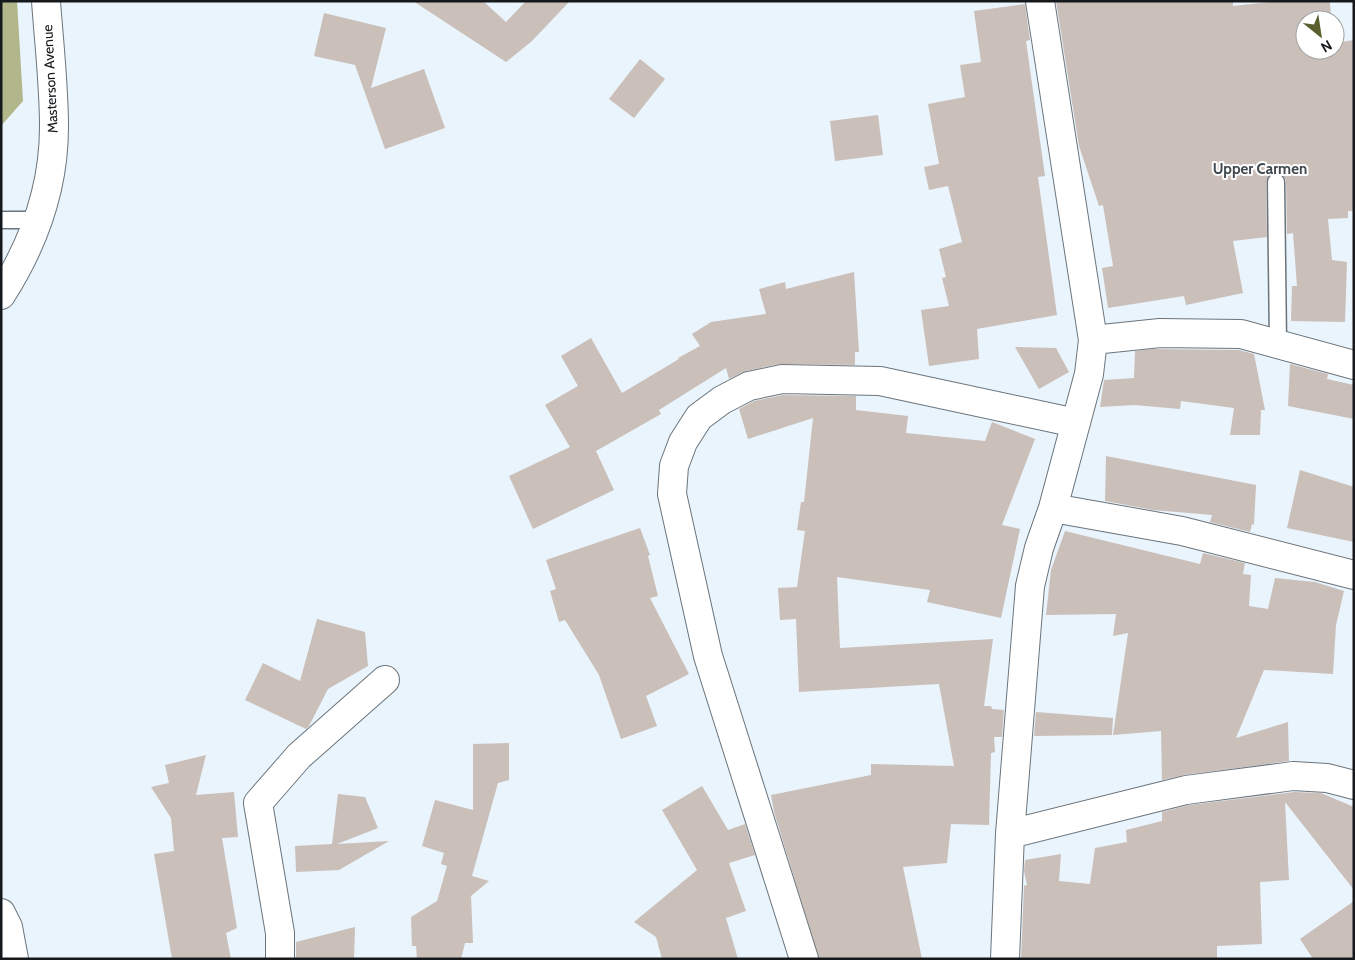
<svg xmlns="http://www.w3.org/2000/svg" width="1355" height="960" viewBox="0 0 1355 960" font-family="Cabin,sans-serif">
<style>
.forest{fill:#b2b78b}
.building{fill:#cbbfb9}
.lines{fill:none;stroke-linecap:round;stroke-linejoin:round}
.service-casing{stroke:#6b747b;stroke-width:19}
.minor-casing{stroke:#6b747b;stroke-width:30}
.primary-casing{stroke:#6b747b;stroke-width:30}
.service{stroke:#fff;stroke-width:16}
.minor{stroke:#fff;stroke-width:28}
.primary{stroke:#fff;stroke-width:28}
.labels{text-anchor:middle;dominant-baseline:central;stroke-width:4;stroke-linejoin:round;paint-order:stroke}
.street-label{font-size:14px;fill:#16191c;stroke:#fff}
.neighbourhood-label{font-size:15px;font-weight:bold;fill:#40494f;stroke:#fff}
</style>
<rect width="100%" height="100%" fill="#e9f4fc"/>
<path class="forest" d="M 1,1 L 17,1 L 23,101 L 1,126 Z"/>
<path class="building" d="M 413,1 L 483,1 L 506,22 L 526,1 L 570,1 L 532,41 L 506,62 Z
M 1056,1 L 1233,1 L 1233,6 L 1278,1 L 1330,1 L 1331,20 L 1305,20 L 1305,50 L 1335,50 L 1335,43 L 1354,40 L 1354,211 L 1348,211 L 1348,218 L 1328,219 L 1332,260 L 1347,262 L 1345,322 L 1291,321 L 1292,286 L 1297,286 L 1293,233 L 1287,234 L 1286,181 L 1284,177 L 1276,172 L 1271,174 L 1266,182 L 1267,237 L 1233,241 L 1243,293 L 1186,305 L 1184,296 L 1108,308 L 1102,268 L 1113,266 L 1103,205 L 1099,206 L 1079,146 Z
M 1025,4 L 1030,40 L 1026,41 L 1045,176 L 1038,177 L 1057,315 L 977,329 L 979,359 L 929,366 L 921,310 L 949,306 L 942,278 L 946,277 L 939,249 L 962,242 L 948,186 L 929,190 L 924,167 L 939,164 L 928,104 L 965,97 L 960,65 L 981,62 L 974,11 Z
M 324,13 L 386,28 L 371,88 L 424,69 L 445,128 L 385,149 L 355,65 L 314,56 Z
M 640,59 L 665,79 L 634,118 L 609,99 Z
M 878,115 L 883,155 L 835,161 L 830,121 Z
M 854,272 L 859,352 L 855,352 L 855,365 L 779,364 L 746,371 L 729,379 L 726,368 L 659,410 L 661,414 L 596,451 L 614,490 L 533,529 L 509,476 L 570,447 L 545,405 L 578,386 L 561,356 L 591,338 L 622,393 L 679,359 L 678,358 L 700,346 L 692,334 L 711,322 L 766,314 L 759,289 L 785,282 L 786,289 Z
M 1015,347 L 1056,348 L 1069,372 L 1039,389 Z
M 1153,349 L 1239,350 L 1254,354 L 1265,410 L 1261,410 L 1260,435 L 1230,435 L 1234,408 L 1181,401 L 1180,409 L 1134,405 L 1100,407 L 1104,380 L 1134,378 L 1135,351 Z
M 1290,364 L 1328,374 L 1327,379 L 1354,385 L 1354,419 L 1288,406 Z
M 783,395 L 856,396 L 856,410 L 908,416 L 906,433 L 985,441 L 992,422 L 1035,439 L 1002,525 L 1020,529 L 1001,618 L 927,602 L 930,590 L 837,577 L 840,648 L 993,639 L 984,706 L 991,706 L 992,709 L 1004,710 L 1002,737 L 994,737 L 995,752 L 991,753 L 989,825 L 951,824 L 947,863 L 903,867 L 922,959 L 819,959 L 774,812 L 771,795 L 871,775 L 871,764 L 954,766 L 939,684 L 799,692 L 796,619 L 780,620 L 778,588 L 797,587 L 805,531 L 797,530 L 801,502 L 804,502 L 813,418 L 748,439 L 739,409 L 754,401 Z
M 1106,456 L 1256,485 L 1254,525 L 1252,524 L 1250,532 L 1210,522 L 1212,515 L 1153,510 L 1105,501 Z
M 1300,470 L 1354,487 L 1354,542 L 1287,528 Z
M 640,528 L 650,555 L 648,556 L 658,596 L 650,598 L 689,674 L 646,696 L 657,726 L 621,739 L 599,675 L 565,620 L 559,622 L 550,591 L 556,589 L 546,560 Z
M 1065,531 L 1200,564 L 1203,553 L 1245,563 L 1243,574 L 1251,575 L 1249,606 L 1268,609 L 1275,578 L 1315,582 L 1344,591 L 1336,625 L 1333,674 L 1264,670 L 1236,738 L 1288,722 L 1289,761 L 1184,775 L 1162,780 L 1161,731 L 1113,735 L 1128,633 L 1113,636 L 1116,614 L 1046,615 L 1051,570 Z
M 317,619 L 365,632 L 368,666 L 328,689 L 309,726 L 306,729 L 245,700 L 263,663 L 300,681 Z
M 1036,712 L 1113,718 L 1112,735 L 1034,736 Z
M 509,743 L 509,780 L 498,783 L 472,876 L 489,881 L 471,896 L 473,943 L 465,943 L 461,959 L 417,959 L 416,946 L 412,946 L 411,917 L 437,901 L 447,866 L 441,864 L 444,853 L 422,846 L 435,800 L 473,810 L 473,744 Z
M 206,755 L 196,795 L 234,792 L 238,837 L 222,838 L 237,928 L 226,933 L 231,959 L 172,959 L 154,854 L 174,851 L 171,818 L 151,787 L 169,783 L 165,765 Z
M 702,786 L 728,830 L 745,824 L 755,855 L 729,863 L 746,911 L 726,918 L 738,959 L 662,959 L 656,937 L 634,922 L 697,870 L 662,810 Z
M 1294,792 L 1321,793 L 1354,807 L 1354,890 L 1285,802 L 1289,880 L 1260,882 L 1262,944 L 1217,946 L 1217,959 L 1021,959 L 1024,886 L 1027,885 L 1024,871 L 1025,860 L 1061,854 L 1059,881 L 1090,884 L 1095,848 L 1127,842 L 1126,830 L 1162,821 L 1162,812 L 1189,805 Z
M 338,794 L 365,797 L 378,828 L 337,844 L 389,841 L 339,870 L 296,872 L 295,846 L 332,844 Z
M 1354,901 L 1354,959 L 1313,959 L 1300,939 Z
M 355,927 L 354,959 L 296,959 L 296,942 Z"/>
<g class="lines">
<g class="service-casing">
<path id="service" d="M 1276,182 L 1278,344
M 1,220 L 39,220"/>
</g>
<g class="minor-casing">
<path id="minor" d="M 1093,340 L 1160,333 L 1241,334 L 1354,365
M 1053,508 L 1182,531 L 1354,575
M 1010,834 L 1186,790 L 1293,776 L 1327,778 L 1354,785
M 280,959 L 280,933 L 258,803 L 299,756 L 385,680
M 804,959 L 708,656 L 672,494 L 674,466 L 683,442 L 699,417 L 722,400 L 749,386 L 782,379 L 880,381 L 1076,423
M 1005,959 L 1010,834 L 1030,586 L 1039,548 L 1053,508 L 1089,374 L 1093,340 L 1040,1"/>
</g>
<g class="primary-casing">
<path id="primary" d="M 1,295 C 33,245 54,187 54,127 C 54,85 49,43 46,1
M 1,913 L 8,927 L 14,959"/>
</g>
<use href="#service" class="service"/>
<use href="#minor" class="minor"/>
<use href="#primary" class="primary"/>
</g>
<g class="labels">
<g class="street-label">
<text transform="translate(50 79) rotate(-93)">Masterson Avenue</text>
</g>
<g class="neighbourhood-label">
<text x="1260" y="169">Upper Carmen</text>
</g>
</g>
<rect width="1355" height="960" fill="none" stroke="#16191c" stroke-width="5"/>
<g transform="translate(1320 35) rotate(150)"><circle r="24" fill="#ffffff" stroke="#a2a3a4"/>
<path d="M0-4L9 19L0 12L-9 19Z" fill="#595f2d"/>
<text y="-8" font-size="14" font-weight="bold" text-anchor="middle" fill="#16191c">N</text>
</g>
</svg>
